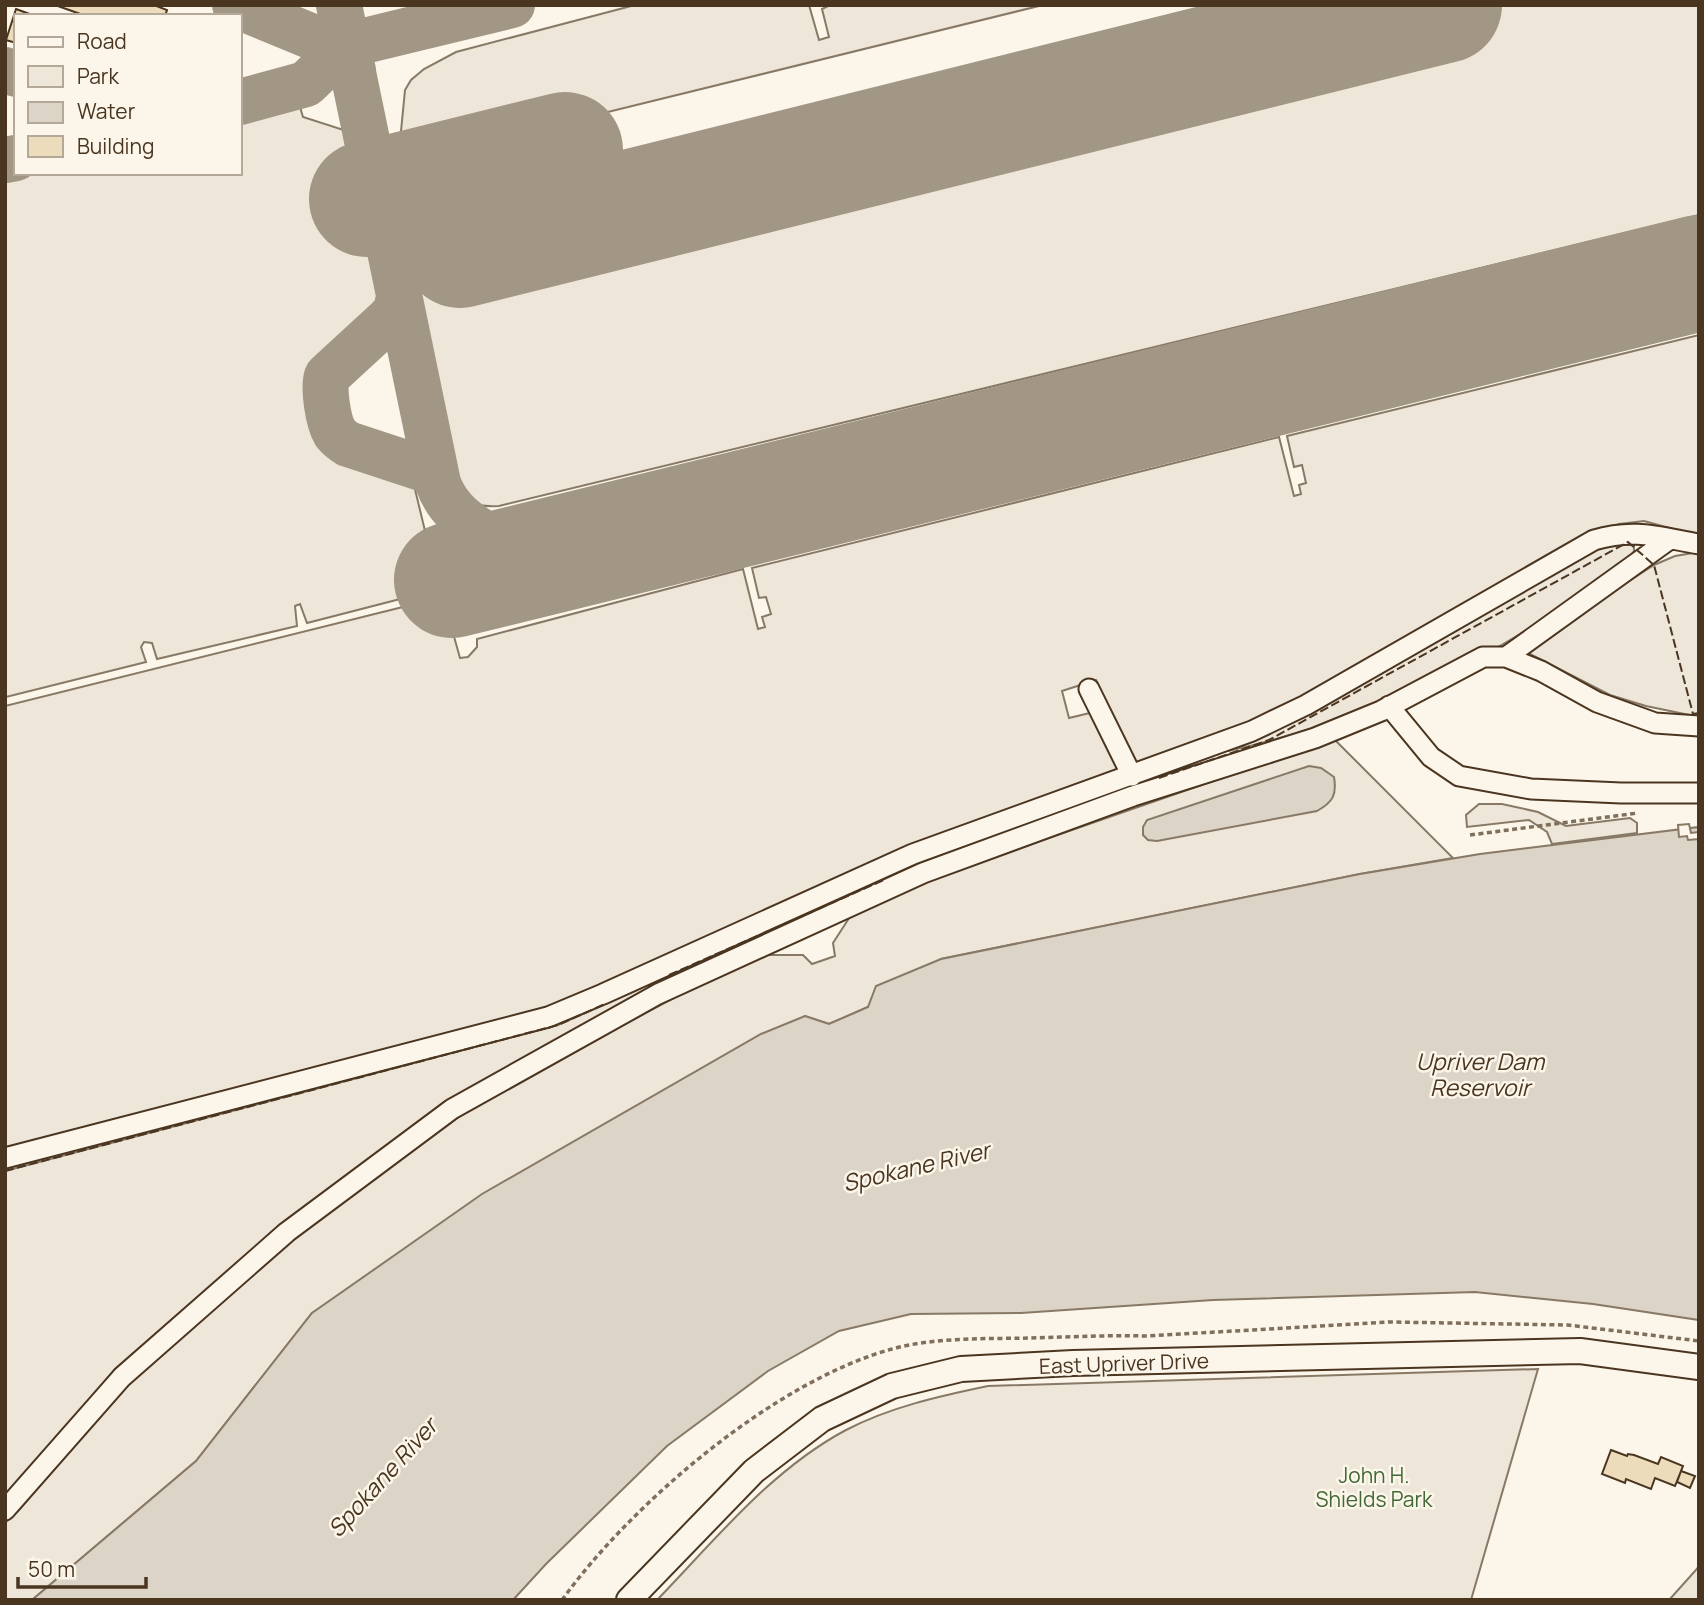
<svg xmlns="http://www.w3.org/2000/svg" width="1704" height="1605" viewBox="0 0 1704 1605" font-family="Manrope,sans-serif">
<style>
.green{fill:#ede6d9;stroke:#887966;stroke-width:2}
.water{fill:#dcd4c6;stroke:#887966;stroke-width:2}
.pier{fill:#fbf6e9;stroke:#887966;stroke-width:2}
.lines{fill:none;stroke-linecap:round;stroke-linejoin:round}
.taxiway{stroke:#a29684;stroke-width:46}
.runway{stroke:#a29684;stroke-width:116}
.building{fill:#ecdcbc;stroke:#4a3520;stroke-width:2}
.minor-casing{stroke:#4a3520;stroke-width:23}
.major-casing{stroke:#4a3520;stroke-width:28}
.path{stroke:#7f6f5c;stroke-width:3.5;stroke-dasharray:5 3.5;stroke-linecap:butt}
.minor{stroke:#fbf6e9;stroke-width:19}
.major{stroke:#fbf6e9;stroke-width:24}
.fence{stroke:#4a3520;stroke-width:2;stroke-dasharray:9 3.5;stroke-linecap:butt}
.labels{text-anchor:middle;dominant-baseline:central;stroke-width:5;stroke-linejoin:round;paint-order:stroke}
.street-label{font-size:21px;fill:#4a3520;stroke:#fbf6e9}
.park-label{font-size:21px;fill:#436837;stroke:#fbf6e9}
.water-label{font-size:23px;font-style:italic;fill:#4a3520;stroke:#fbf6e9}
</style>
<rect width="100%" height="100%" fill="#fbf6e9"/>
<path class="green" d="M 635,5 L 809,5 L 819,40 L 829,37 L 822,9 L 830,5 L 1043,5 L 425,157 L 399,152 L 405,90 L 411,80 L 424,69 L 456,52 Z
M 1281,5 L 1699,5 L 1699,215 L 499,506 C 474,507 465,505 452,482 L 406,253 C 406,237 414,227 426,217 Z
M 300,107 L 303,117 L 353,133 L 387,303 L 308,373 L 323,449 L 413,481 L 439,589 L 307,623 L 300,604 L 295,606 L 297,626 L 157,659 L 152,643 L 144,642 L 141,647 L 146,662 L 6,697 L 5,180 L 32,173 L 240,173 L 240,122 Z
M 1699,335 L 1699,536 L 1644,521 L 1619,524 L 1592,534 L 1305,696 L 1249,724 L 1134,767 L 1096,680 L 1062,691 L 1069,718 L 1094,712 L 1122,772 L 548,1012 L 5,1150 L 5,706 L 443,597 L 460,658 L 468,657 L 477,647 L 477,639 L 743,569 L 758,629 L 765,627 L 762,617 L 771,614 L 766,597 L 759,598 L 752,568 L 1279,437 L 1294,496 L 1301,494 L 1299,485 L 1306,483 L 1302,465 L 1294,467 L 1287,436 Z
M 1619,540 L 1634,543 L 1634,551 L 1627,561 C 1604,577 1582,595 1558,610 C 1460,676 1343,726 1228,751 L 1255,741 L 1286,725 L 1596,549 Z
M 1699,552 L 1699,717 L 1646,706 L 1610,695 L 1528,653 L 1530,648 L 1598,601 L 1654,565 L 1675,556 Z
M 1334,739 L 1453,858 L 1360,874 L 941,959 L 868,1007 L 829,1024 L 805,1016 L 312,1313 L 196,1461 L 32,1600 L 5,1600 L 5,1523 L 18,1511 L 130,1383 L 335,1201 L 445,1125 L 541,1069 L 754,955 L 803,955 L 812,964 L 835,956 L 833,943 L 853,912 L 925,881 Z
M 1479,804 L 1502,804 L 1538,812 L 1566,826 L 1630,818 L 1637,823 L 1637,833 L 1552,844 L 1547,832 L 1529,820 L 1467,827 L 1466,815 Z
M 717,954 L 440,1109 L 273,1232 L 115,1369 L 5,1500 L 5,1171 L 558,1025 Z
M 1538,1369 L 1471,1600 L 657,1600 C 715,1540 771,1470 846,1430 C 890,1407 940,1396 988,1386 Z
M 1699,1566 L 1699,1600 L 1669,1600 L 1695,1571 Z"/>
<path class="water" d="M 1309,766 L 1321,768 L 1334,777 C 1337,795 1333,802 1317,811 L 1157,841 L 1148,840 L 1143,835 L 1143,827 L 1147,820 Z
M 1699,827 L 1699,1320 L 1593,1304 L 1475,1292 L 1213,1300 L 1021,1313 L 911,1314 L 839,1331 L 768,1371 L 667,1446 L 546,1564 L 513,1600 L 32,1600 L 196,1461 L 312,1313 L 482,1194 L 761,1034 L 805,1016 L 829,1024 L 868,1007 L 876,986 L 941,959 L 1360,874 L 1480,854 Z"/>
<path class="pier" d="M 1689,824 L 1691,833 L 1699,832 L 1699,839 L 1688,840 L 1687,836 L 1679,837 L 1678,825 Z"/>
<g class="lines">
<path class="taxiway" d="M 235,5 L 332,45 L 346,57 L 353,70
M 339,5 L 438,483 C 453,527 503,543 543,558
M 5,70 L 16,74
M 240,102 L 306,84 L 334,57 L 364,41 L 512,5
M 5,160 L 16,158
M 399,297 L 396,311 L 389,319 L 327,376 C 323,388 328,421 335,433 C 339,438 343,441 348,444 L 430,471 L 438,483"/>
<path class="runway" d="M 367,199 L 565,150
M 460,250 L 1444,5
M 452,580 L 1699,273"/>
</g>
<path class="building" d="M 55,5 L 154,5 L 167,10 L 165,16 L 86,16 Z
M 16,9 L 35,16 L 16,16 L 16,43 L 6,40 Z
M 1611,1450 L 1627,1456 L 1628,1454 L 1634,1455 L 1658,1464 L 1661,1457 L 1683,1466 L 1675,1486 L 1655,1478 L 1651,1489 L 1626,1479 L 1625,1483 L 1602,1474 Z
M 1681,1471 L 1695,1476 L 1690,1488 L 1677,1482 Z"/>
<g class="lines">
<g class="minor-casing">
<path id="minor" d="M 1506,657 L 1670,539
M 1089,689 L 1132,776
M 1389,706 L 1431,757 L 1459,776 L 1531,789 L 1621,793 L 1699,793
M 5,1158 L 548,1017 L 603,994 L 913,854 L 1252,731 L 1306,705 L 1594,540 C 1635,528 1658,537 1699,544
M 5,1510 L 122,1377 L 287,1232 L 452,1109 L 658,994 L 923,873 L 1133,796 L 1315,738 L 1381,711 L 1483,657 L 1506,657 L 1541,671 L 1597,702 L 1655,723 L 1699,726"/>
</g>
<g class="major-casing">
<path id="major" d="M 629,1600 L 754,1471 L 822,1419 L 892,1386 L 961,1369 L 1073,1363 L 1580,1351 L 1699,1367"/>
</g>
<path class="path" d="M 1470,835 L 1638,813
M 562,1600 C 632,1503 775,1381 892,1349 C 936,1337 985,1339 1030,1338 C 1069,1337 1108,1335 1147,1336 L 1390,1322 L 1568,1325 L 1699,1341"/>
<use href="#minor" class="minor"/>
<use href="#major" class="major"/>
<path class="fence" d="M 1159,778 L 1269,740 L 1628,542 L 1654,565 L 1693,714 L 1699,713
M 669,975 L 886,879
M 5,1171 L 558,1025 L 605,1004"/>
</g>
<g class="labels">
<g class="street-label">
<text transform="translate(1124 1363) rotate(-2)">East Upriver Drive</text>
</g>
<g class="park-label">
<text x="1374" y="1475">John H.<tspan x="1374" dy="24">Shields Park</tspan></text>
</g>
<g class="water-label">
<text x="1480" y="1061">Upriver Dam<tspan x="1480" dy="26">Reservoir</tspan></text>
<text transform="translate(916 1166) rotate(-13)">Spokane River</text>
<text transform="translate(382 1477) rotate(-48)">Spokane River</text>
</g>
</g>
<rect width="1704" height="1605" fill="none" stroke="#4a3520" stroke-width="14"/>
<rect x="14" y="14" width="228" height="161" fill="#fbf6e9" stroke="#b4a999" stroke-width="2"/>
<rect x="28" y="37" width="35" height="10" fill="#fbf6e9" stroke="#b4a999" stroke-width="2"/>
<text x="77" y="49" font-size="21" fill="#4a3520">Road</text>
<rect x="28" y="66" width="35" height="21" fill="#ede6d9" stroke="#b4a999" stroke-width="2"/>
<text x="77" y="84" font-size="21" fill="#4a3520">Park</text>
<rect x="28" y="102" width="35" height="21" fill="#dcd4c6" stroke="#b4a999" stroke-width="2"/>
<text x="77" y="119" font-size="21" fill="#4a3520">Water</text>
<rect x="28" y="136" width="35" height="21" fill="#ecdcbc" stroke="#b4a999" stroke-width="2"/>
<text x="77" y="154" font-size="21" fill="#4a3520">Building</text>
<path d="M18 1577v10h128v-10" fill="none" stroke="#4a3520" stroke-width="3.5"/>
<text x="28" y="1577" font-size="21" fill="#4a3520" stroke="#fbf6e9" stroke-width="5" paint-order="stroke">50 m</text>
</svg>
